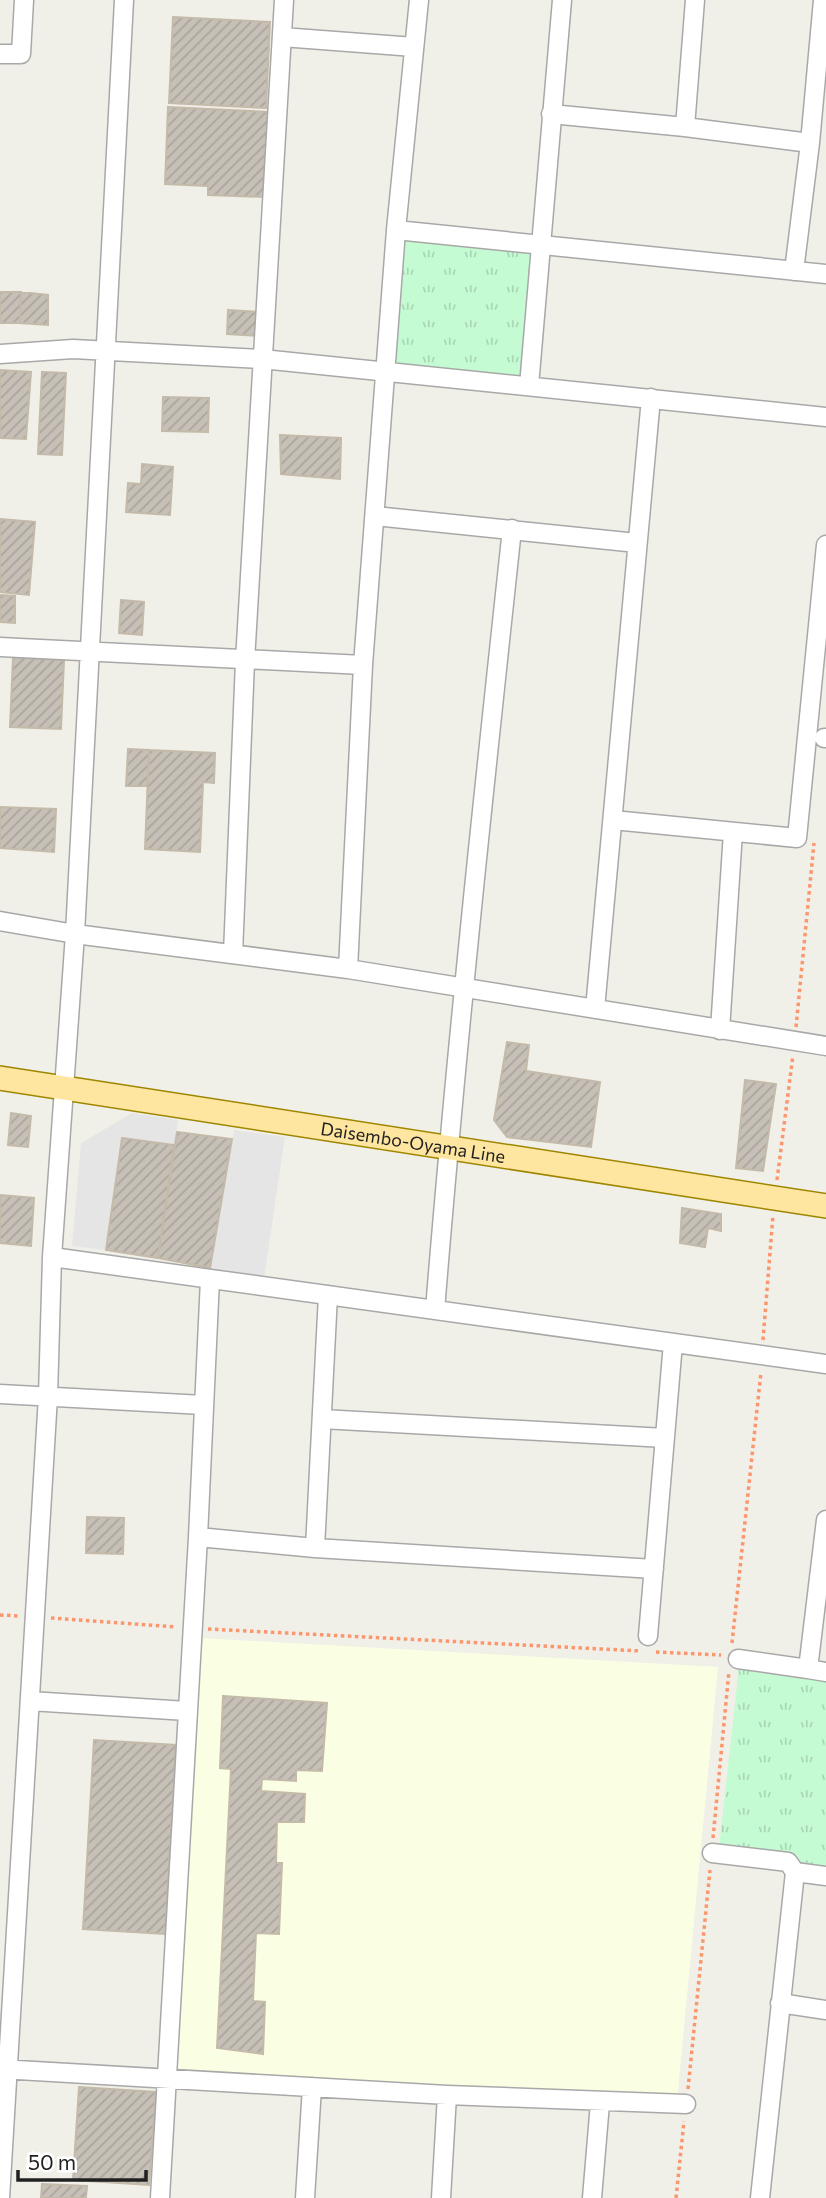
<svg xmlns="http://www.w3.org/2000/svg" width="826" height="2198" viewBox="0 0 826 2198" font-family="Commissioner,sans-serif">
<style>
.education{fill:#faffe3}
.park{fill:url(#park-tufts)}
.parking{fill:#e5e5e5}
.building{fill:url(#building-hatch);stroke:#c4baa9;stroke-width:2}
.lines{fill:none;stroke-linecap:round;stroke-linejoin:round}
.minor-casing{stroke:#a8a8a8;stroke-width:21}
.major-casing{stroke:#9e8600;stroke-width:26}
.path{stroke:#fc966e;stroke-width:3.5;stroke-dasharray:3.5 3.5;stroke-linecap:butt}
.minor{stroke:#fff;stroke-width:18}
.major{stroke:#fee6a0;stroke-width:23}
.labels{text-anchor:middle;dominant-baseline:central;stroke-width:5;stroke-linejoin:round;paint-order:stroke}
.street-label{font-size:18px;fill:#212121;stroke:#fff}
</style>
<defs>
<pattern id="park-tufts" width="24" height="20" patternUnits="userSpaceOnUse" patternTransform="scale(1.75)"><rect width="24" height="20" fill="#c5fbd3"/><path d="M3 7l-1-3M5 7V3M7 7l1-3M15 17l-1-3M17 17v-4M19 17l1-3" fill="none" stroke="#a9d7b5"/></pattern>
<pattern id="building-hatch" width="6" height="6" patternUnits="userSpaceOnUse" patternTransform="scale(1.75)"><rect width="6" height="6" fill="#c6c0b7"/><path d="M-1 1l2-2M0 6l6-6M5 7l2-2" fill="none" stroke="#aaa59d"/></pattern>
</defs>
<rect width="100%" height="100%" fill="#f1f0e8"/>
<path class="education" d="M 200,1638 L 718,1667 L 677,2101 L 176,2070 Z"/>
<path class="park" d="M 404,239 L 532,252 L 520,378 L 392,366 Z
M 739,1667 L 826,1680 L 826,1868 L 800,1864 L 796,1856 L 719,1847 Z"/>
<path class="parking" d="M 132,1113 L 178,1120 L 175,1146 L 122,1138 L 106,1250 L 72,1246 L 81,1143 Z
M 234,1130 L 285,1137 L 264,1278 L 210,1268 Z"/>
<path class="building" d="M 173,17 L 270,22 L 266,108 L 169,103 Z
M 168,107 L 269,112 L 265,197 L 208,195 L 208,186 L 165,184 Z
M 0,292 L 21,292 L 20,323 L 0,323 Z
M 21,292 L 48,295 L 48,325 L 20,323 Z
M 228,310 L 258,312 L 258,336 L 227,334 Z
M 0,370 L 31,372 L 26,439 L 0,438 Z
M 42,372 L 66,373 L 62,455 L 38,454 Z
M 163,397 L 209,398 L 208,432 L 162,431 Z
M 280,435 L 341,438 L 340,479 L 281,474 Z
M 142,464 L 173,467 L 170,515 L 126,512 L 128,483 L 141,484 Z
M 0,519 L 35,522 L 29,595 L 0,592 Z
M 0,595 L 15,596 L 15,623 L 0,622 Z
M 121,600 L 144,602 L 142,635 L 119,633 Z
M 13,657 L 64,660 L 61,729 L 10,727 Z
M 128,749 L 149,750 L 147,786 L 126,786 Z
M 149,750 L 215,753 L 214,783 L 203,782 L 200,852 L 145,849 Z
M 0,807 L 56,809 L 54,852 L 0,848 Z
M 507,1042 L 529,1045 L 526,1071 L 600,1082 L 591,1147 L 507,1137 L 494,1120 Z
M 745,1080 L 776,1084 L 763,1171 L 736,1168 Z
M 11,1113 L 31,1116 L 28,1147 L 8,1145 Z
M 177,1132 L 232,1139 L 210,1268 L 158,1258 Z
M 122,1138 L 174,1145 L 158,1258 L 106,1250 Z
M 0,1195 L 34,1198 L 31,1246 L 0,1243 Z
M 682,1208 L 721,1214 L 721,1231 L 708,1228 L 705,1247 L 680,1243 Z
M 87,1517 L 124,1518 L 123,1554 L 86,1553 Z
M 223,1696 L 327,1703 L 322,1771 L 296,1770 L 296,1781 L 262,1779 L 261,1791 L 305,1794 L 304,1822 L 277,1822 L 276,1863 L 282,1863 L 279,1934 L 256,1933 L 253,2001 L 265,2002 L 263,2054 L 217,2048 L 231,1769 L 220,1768 Z
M 94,1740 L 176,1745 L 165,1934 L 83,1929 Z
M 79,2087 L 156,2092 L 149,2185 L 73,2180 Z
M 42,2184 L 87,2186 L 86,2198 L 41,2198 Z"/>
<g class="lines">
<g class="minor-casing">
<path id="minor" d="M 282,37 L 414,47
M 0,54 L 21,54 L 24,0
M 551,114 L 685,127 L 810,143
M 685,127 L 695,0
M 396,230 L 826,274
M 794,271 L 810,143 L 823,0
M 0,354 L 73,349 L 262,359 L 826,417
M 529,386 L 562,0
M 375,516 L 637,543
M 0,647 L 363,665
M 824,738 L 826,738
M 613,820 L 797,838 L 826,545
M 0,921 L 75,934 L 348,969 L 826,1046
M 233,954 L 245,661 L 284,0
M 348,969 L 363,665 L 396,230 L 419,0
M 595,1009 L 651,398
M 720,1030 L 733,832
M 52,1257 L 826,1364
M 435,1310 C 456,1049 484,789 512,529
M 0,1394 L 203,1405
M 322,1419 L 665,1438
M 826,1520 L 808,1669 L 826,1672
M 198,1537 L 315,1548 L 654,1569
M 315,1548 L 328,1295
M 648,1636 L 673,1343
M 738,1659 L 808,1669
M 30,1701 L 187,1711
M 712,1853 L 788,1862 L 795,1872 L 760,2198
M 795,1872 L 826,1876
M 780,2003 L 826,2010
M 0,2069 L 447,2095 L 686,2104
M 0,2198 L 48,1396 L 52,1257 L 75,934 L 124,0
M 160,2198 L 198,1537 L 210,1279
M 305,2198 L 312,2087
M 441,2198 L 447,2095
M 592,2198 L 600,2103"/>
</g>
<g class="major-casing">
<g id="major">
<path id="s1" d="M 0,1078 L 826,1206"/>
</g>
</g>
<path class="path" d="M 796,1027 L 814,843
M 777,1180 L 793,1055
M 763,1340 L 773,1215
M 0,1615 L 19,1616
M 51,1618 L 176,1627
M 208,1629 L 641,1651
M 732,1643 L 761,1372
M 656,1652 L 721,1655
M 713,1838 L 729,1671
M 688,2089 L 710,1870
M 676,2198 L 684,2121"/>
<use href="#minor" class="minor"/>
<use href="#major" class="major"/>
</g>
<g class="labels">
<g class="street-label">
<text stroke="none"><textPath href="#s1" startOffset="418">Daisembo-Oyama Line</textPath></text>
</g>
</g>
<path d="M18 2170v10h128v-10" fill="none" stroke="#212121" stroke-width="3.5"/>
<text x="28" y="2170" font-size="21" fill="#212121" stroke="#ffffff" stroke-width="5" paint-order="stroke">50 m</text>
</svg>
